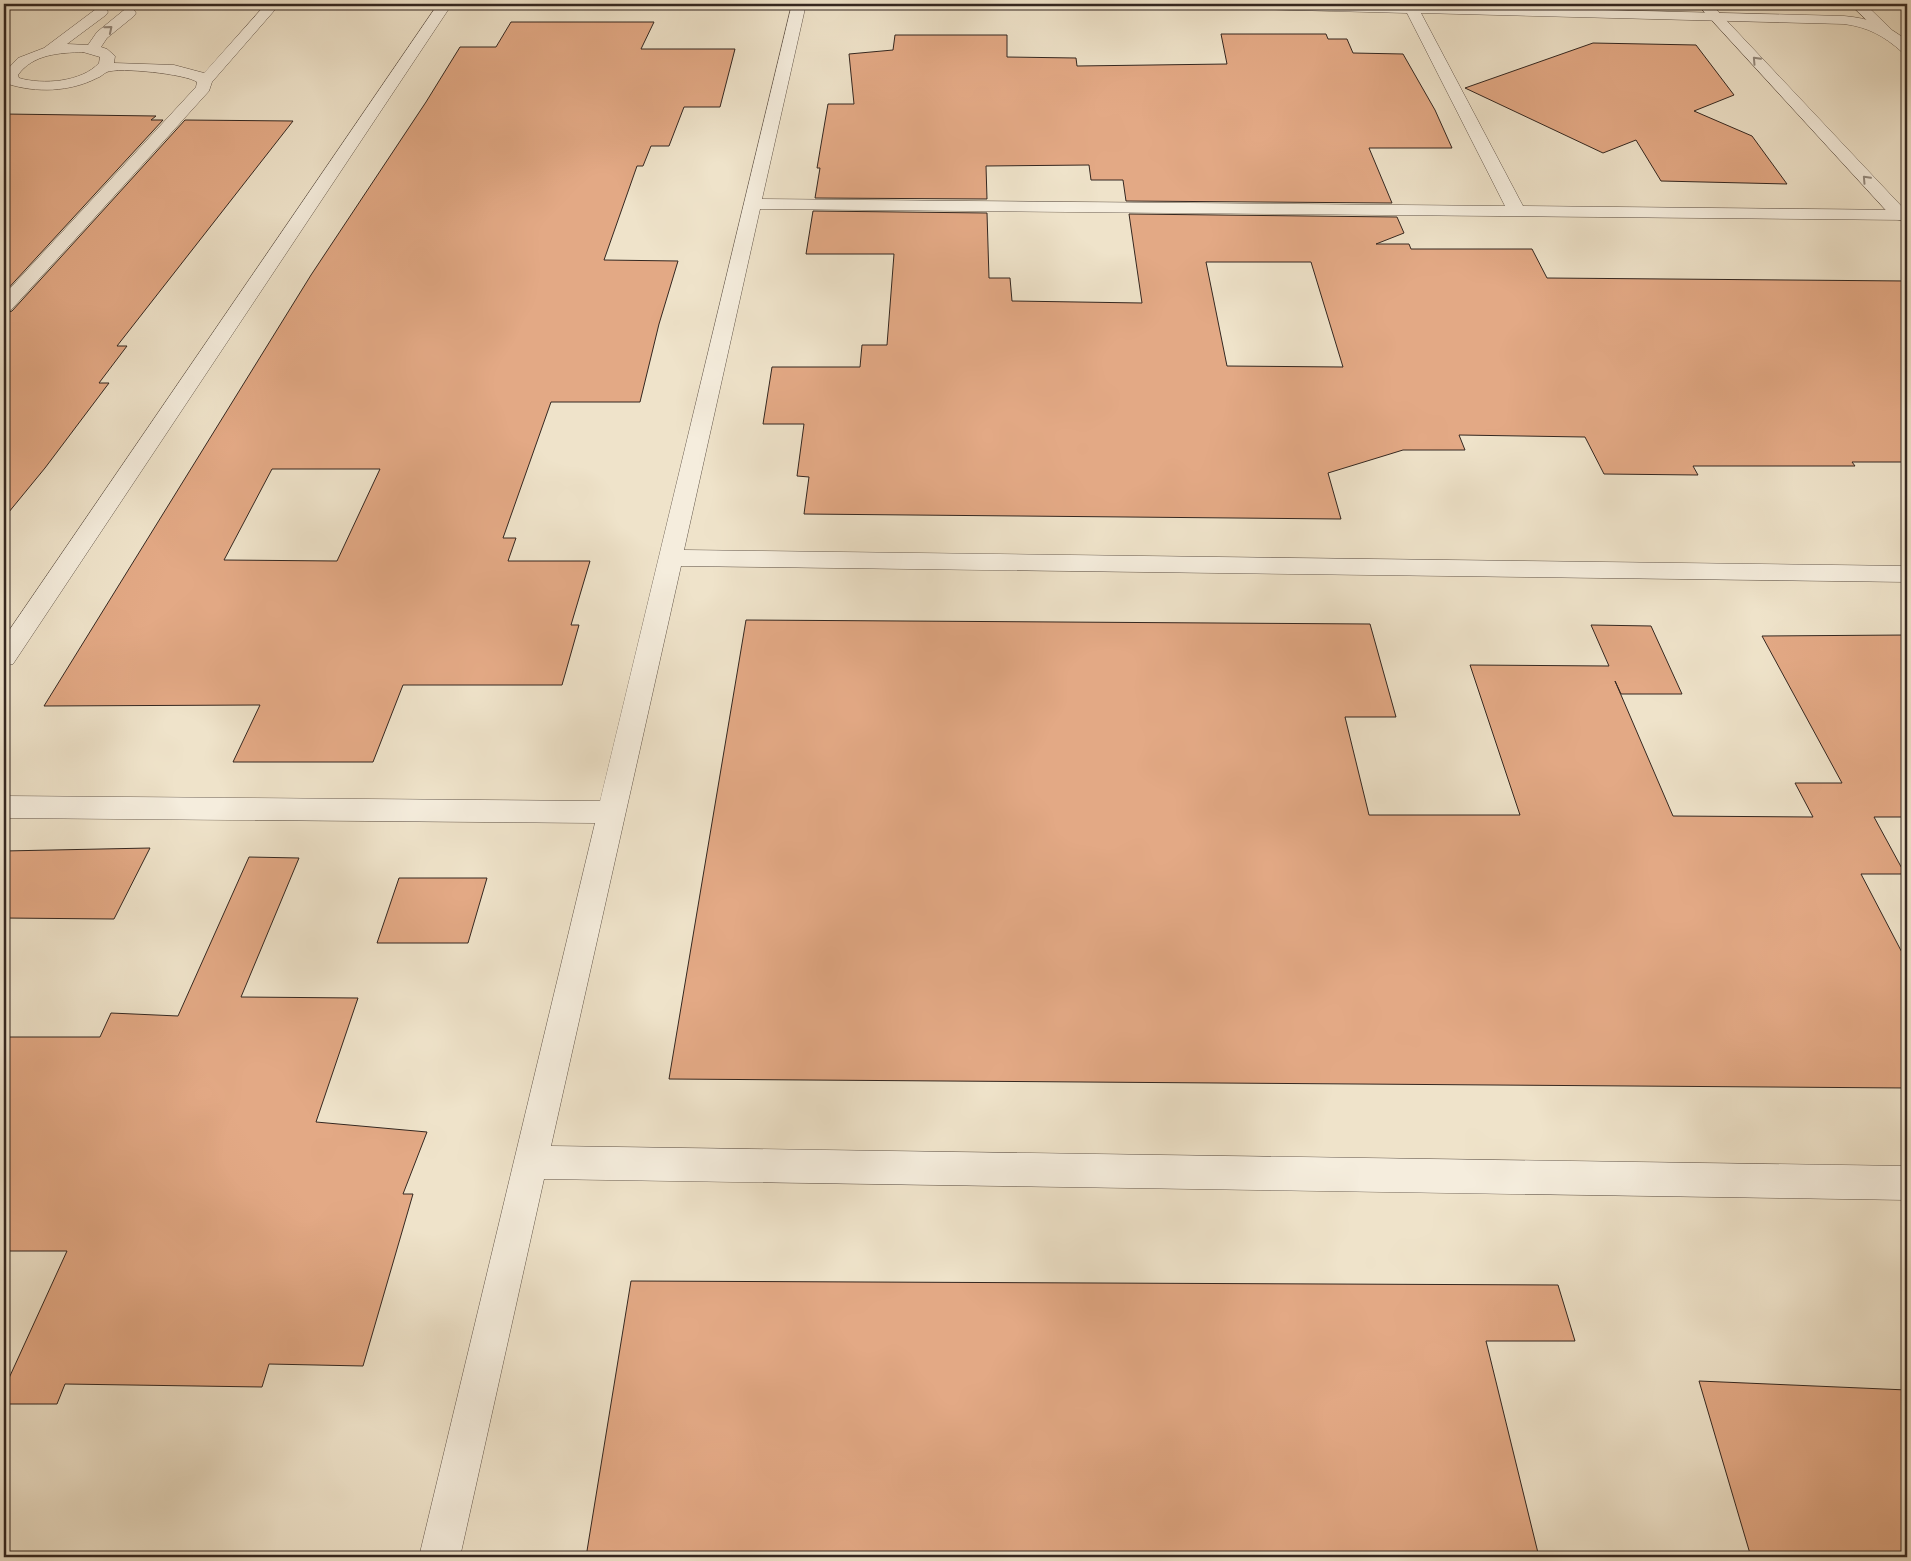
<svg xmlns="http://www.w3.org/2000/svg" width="1911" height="1561" viewBox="0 0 1911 1561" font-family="Alegreya,serif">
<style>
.building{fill:#e3a985;stroke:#342720;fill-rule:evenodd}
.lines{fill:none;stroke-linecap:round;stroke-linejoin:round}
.lane-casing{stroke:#63564a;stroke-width:1}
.street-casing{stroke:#63564a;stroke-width:1}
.lane{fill:#f5eddd;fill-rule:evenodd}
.street{fill:#f5eddd;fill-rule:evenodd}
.oneway{stroke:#948a7e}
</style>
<rect width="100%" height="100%" fill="#efe3ca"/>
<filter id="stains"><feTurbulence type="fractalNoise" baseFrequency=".004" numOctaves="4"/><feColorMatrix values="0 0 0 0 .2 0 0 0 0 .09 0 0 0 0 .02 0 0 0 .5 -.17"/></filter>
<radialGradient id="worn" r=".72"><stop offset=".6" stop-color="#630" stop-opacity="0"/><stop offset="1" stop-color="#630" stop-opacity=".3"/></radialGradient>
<path class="building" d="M 511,22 L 654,22 L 641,49 L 735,49 L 720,107 L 684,107 L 669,146 L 651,146 L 643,166 L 637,166 L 604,260 L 678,261 L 659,324 L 640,402 L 551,402 L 503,538 L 516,538 L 508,561 L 590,561 L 571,625 L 579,625 L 562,685 L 403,685 L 373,762 L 233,762 L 260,705 L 44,706 L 311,275 L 426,102 L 460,47 L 496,47 ZM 272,469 L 380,469 L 337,561 L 224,560 Z
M 1221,34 L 1326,34 L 1328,39 L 1347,39 L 1353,53 L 1403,54 L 1435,110 L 1452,148 L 1369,148 L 1392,203 L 1126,201 L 1123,180 L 1091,180 L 1089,165 L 986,166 L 987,199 L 815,198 L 820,168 L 817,168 L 828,104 L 854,104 L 849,54 L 893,50 L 895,35 L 1007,35 L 1007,57 L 1076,58 L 1077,66 L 1227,64 Z
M 1593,43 L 1696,45 L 1734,95 L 1694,111 L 1752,136 L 1787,184 L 1661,181 L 1636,140 L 1603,153 L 1465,88 Z
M 4,114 L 156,116 L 151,120 L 163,120 L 4,293 Z
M 185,120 L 293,121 L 117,346 L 127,346 L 99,383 L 109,383 L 45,468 L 4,518 L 4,314 L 12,311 Z
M 813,211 L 987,213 L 989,278 L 1010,278 L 1012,301 L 1142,303 L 1129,214 L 1397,217 L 1404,233 L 1376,244 L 1409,244 L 1411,249 L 1532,249 L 1547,278 L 1907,281 L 1907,462 L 1852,462 L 1855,466 L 1693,466 L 1698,475 L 1604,474 L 1585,437 L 1459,435 L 1465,450 L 1403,450 L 1328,473 L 1341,519 L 804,514 L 809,477 L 797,476 L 804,424 L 763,424 L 772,367 L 860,367 L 862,345 L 887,345 L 894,254 L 806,254 ZM 1206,262 L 1311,262 L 1343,367 L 1227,366 Z
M 746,620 L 1370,624 L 1396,717 L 1345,717 L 1369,815 L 1520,815 L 1470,665 L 1609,666 L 1591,625 L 1651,626 L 1682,694 L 1621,694 L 1615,681 L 1673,816 L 1813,817 L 1795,783 L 1842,783 L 1762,636 L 1907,635 L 1907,817 L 1874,817 L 1905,874 L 1861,874 L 1907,962 L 1907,1088 L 669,1079 Z
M 150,848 L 114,919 L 4,918 L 4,851 Z
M 249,857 L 299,858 L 241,997 L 358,998 L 316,1122 L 427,1132 L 403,1194 L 413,1194 L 363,1366 L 269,1364 L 262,1387 L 65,1384 L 57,1404 L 4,1404 L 4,1389 L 67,1251 L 4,1251 L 4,1037 L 100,1037 L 111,1013 L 178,1016 Z
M 399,878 L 487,878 L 468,943 L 377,943 Z
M 631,1281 L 1558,1285 L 1575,1341 L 1486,1341 L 1539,1557 L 586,1557 Z
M 1699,1381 L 1907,1390 L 1907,1557 L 1751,1557 Z"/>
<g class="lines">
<g class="lane-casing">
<path id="lane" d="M 266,4 L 280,4 L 212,82 L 209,91 L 11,310 L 4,312 L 4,295 L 196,87 L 197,82 C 186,74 119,67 107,72 C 104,73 101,77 97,78 C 70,92 36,93 8,84 L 4,73 L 18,58 L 44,48 L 96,9 L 106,9 L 108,12 L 106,15 L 67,44 L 88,45 L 97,32 L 124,10 L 134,10 L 136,13 L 134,16 L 107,38 L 101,47 L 107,49 L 115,56 L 114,63 L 174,65 L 204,73 ZM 83,52 L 100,57 L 99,63 C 82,82 43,85 19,78 L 18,75 C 33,54 59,53 83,52 Z
M 1697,4 L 1711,4 L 1906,211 L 1906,219 L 1900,220 L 1894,219 Z
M 1850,4 L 1865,4 L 1892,30 L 1890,33 L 1880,33 Z"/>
</g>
<g class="street-casing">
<path id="street" d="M 438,4 L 452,4 L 13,664 L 4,666 L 4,638 Z
M 792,4 L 806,4 L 762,199 L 1505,206 L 1407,13 L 1217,8 L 1210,4 L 1371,4 L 1844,16 C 1868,18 1889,25 1907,41 L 1907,53 L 1902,52 C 1884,36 1868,27 1844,24 L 1421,13 L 1523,206 L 1907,210 L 1907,220 L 760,209 L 684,550 L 1907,566 L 1907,582 L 681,566 L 551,1146 L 1907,1166 L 1907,1200 L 544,1179 L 460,1557 L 419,1557 L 595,823 L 4,818 L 4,796 L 600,801 Z"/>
</g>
<use href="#lane" class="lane"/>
<use href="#street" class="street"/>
</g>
<defs><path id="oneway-chevron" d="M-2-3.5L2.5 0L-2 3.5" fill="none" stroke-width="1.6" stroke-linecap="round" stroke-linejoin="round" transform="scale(1.25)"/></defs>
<g class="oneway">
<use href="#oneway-chevron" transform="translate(109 29) rotate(-40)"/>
<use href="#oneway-chevron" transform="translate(1756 60) rotate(-133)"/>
<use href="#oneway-chevron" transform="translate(1866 179) rotate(-133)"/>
</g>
<rect width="1911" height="1561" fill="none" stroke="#efe3ca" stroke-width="20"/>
<rect x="5" y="5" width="1901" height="1551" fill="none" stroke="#342720" stroke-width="2.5"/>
<rect x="10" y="10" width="1891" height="1541" fill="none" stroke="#342720"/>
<rect width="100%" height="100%" filter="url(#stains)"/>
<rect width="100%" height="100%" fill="url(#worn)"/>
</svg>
